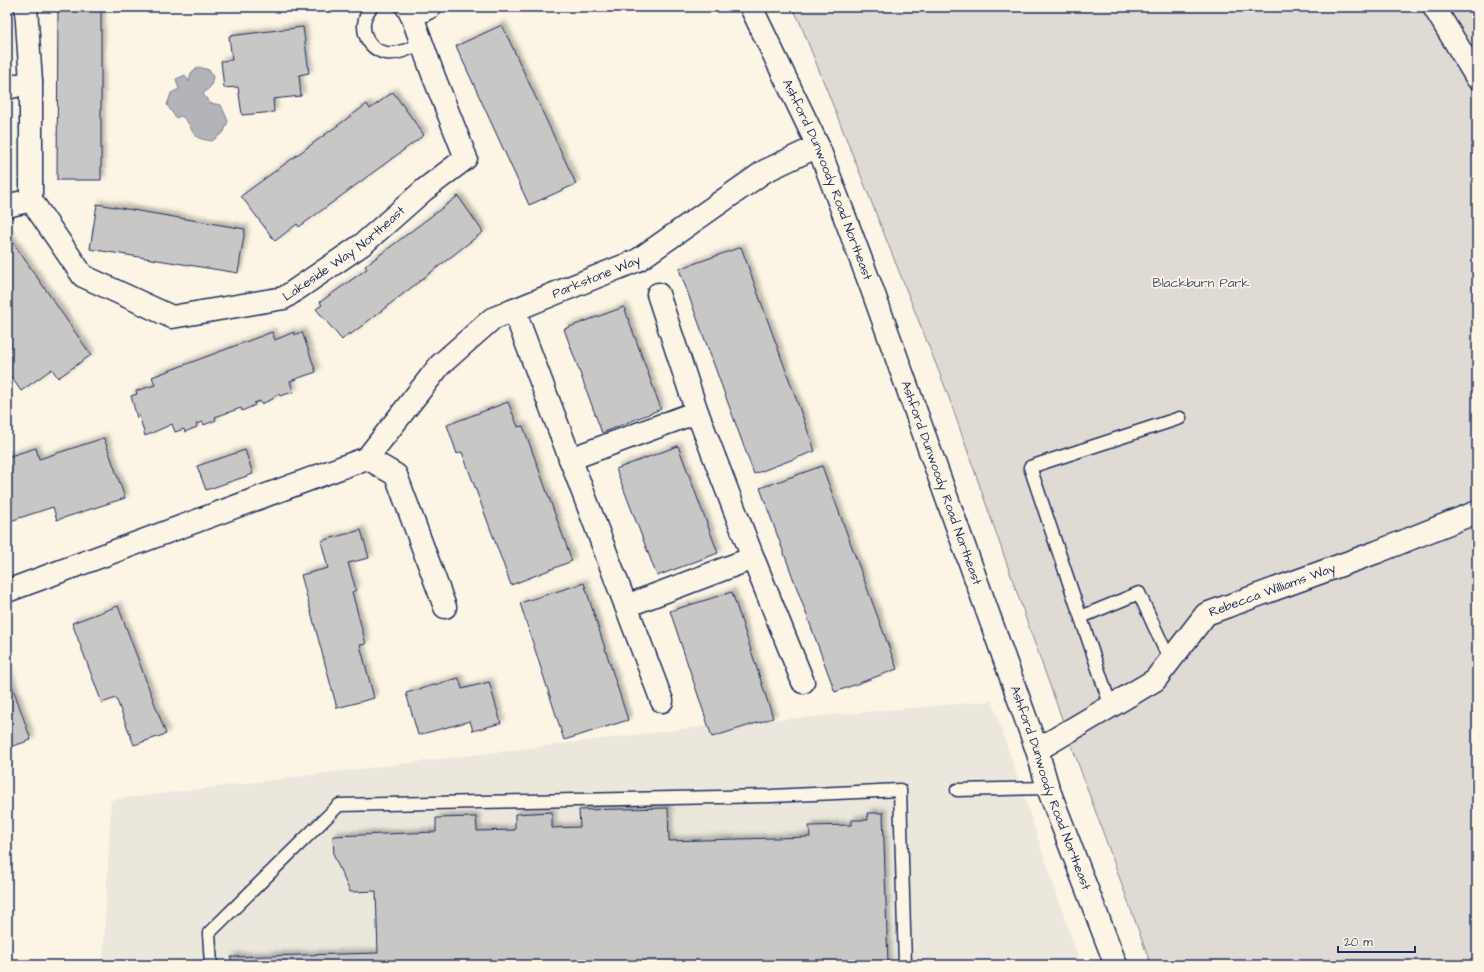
<svg xmlns="http://www.w3.org/2000/svg" width="1484" height="972" viewBox="0 0 1484 972" font-family="'Architects Daughter',sans-serif">
<style>
.built{fill:#ece7dc}
.green{fill:#dfdbd4;stroke:#7d8599}
.water{fill:#b2b4b8;stroke:#767f94}
.building{fill:#c8c7c6;stroke:#1b2f5e;filter:url(#shadow)}
.lines{fill:none;stroke-linecap:round;stroke-linejoin:round}
.service-casing{stroke:#1b2f5e;stroke-width:15}
.minor-casing{stroke:#1b2f5e;stroke-width:25}
.secondary-casing{stroke:#1b2f5e;stroke-width:25}
.service{stroke:#fcf5e5;stroke-width:12}
.minor{stroke:#fcf5e5;stroke-width:22}
.secondary{stroke:#fcf5e5;stroke-width:22}
.labels{text-anchor:middle;dominant-baseline:central;stroke-width:3.5;stroke-linejoin:round;paint-order:stroke}
.street-label{font-size:13px;fill:#1b2f5e;stroke:#fcf5e5}
.park-label{font-size:13px;fill:#425176;stroke:#fcf5e5}
</style>
<defs>
<filter id="shadow"><feDropShadow dx="3.5" dy="-3.5" stdDeviation="2" flood-color="#0004"/></filter>
</defs>
<rect width="100%" height="100%" fill="#fcf5e5"/>
<filter id="ink" filterUnits="userSpaceOnUse"><feTurbulence type="fractalNoise" baseFrequency=".025" numOctaves="2"/><feDisplacementMap in="SourceGraphic" scale="8" xChannelSelector="R" yChannelSelector="G"/><feConvolveMatrix kernelMatrix="1 2 1 2 8 2 1 2 1" color-interpolation-filters="sRGB"/></filter>
<g filter="url(#ink)">
<path class="built" d="M 992,701 L 1052,880 L 1081,965 L 103,965 L 111,800 L 707,726 Z"/>
<path class="green" d="M 792,7 L 1477,7 L 1477,965 L 1151,965 L 1031,633 L 947,392 L 799,20 Z"/>
<path class="water" d="M 199,67 L 209,70 L 213,77 L 211,86 L 203,94 L 210,103 L 221,105 L 228,121 L 224,132 L 212,141 C 208,140 203,140 199,138 C 190,134 192,123 181,116 L 176,118 L 167,105 L 171,93 L 179,89 L 176,79 L 185,75 L 189,82 L 191,73 Z"/>
<path class="building" d="M 58,7 L 101,7 L 101,180 L 57,180 Z
M 502,25 L 576,184 L 529,205 L 456,46 Z
M 303,27 L 309,73 L 299,75 L 301,96 L 273,99 L 274,112 L 242,115 L 238,87 L 224,88 L 221,61 L 232,60 L 229,36 Z
M 393,92 L 424,135 L 299,227 L 297,224 L 275,241 L 241,196 L 367,104 L 370,109 Z
M 458,196 L 483,232 L 350,335 L 349,333 L 342,340 L 316,309 L 322,305 L 320,302 L 367,269 L 365,266 Z
M 97,204 L 245,229 L 238,273 L 90,249 Z
M 7,234 L 91,355 L 58,378 L 52,369 L 21,391 L 7,371 Z
M 741,247 L 815,451 L 754,474 L 679,269 Z
M 624,307 L 661,409 L 602,433 L 564,329 Z
M 272,332 L 275,340 L 294,332 L 294,335 L 302,332 L 316,372 L 290,381 L 293,392 L 280,396 L 279,394 L 273,397 L 273,399 L 261,404 L 260,401 L 254,403 L 255,405 L 242,411 L 241,408 L 215,417 L 216,420 L 204,425 L 203,422 L 196,424 L 197,427 L 185,432 L 184,429 L 175,432 L 172,424 L 145,436 L 139,415 L 137,418 L 131,396 L 137,394 L 136,391 L 155,385 L 152,377 Z
M 508,402 L 518,427 L 523,426 L 572,561 L 511,585 L 462,452 L 457,454 L 447,425 Z
M 104,438 L 125,498 L 57,520 L 53,507 L 7,522 L 7,457 L 36,448 L 39,459 Z
M 678,446 L 718,553 L 657,576 L 616,469 Z
M 245,450 L 253,474 L 206,490 L 197,466 Z
M 822,466 L 897,669 L 835,692 L 760,488 Z
M 361,530 L 369,558 L 348,563 L 356,590 L 352,592 L 366,644 L 360,645 L 374,698 L 337,708 L 301,575 L 328,568 L 321,541 Z
M 584,583 L 628,720 L 564,740 L 520,603 Z
M 732,592 L 773,718 L 712,737 L 670,611 Z
M 118,606 L 166,734 L 134,745 L 116,698 L 102,703 L 72,623 Z
M 7,671 L 31,740 L 7,748 Z
M 459,678 L 462,689 L 489,682 L 501,723 L 473,731 L 470,721 L 418,735 L 406,693 Z
M 668,808 L 669,841 L 810,837 L 809,826 L 852,825 L 852,820 L 868,820 L 867,813 L 883,813 L 888,965 L 231,965 L 231,957 L 378,953 L 376,891 L 350,892 L 334,856 L 333,836 L 436,832 L 436,818 L 476,817 L 477,831 L 515,830 L 515,814 L 552,812 L 552,828 L 580,827 L 579,810 Z"/>
<g class="lines">
<g class="service-casing">
<path id="service" d="M 372,7 C 357,22 364,49 386,53 C 398,55 411,48 421,43
M 1081,617 L 1139,593 L 1170,661
M 1111,707 L 1030,467 L 1180,418
M 957,790 L 1048,788
M 211,965 L 209,933 L 339,805 L 771,796 L 900,790 L 905,965"/>
</g>
<g class="minor-casing">
<g id="minor">
<path d="M 26,7 L 31,82"/>
<path d="M 1434,7 L 1477,78"/>
<path d="M 412,16 L 430,7"/>
<path d="M 7,88 L 31,82 L 31,200"/>
<path id="s1" d="M 7,206 L 31,200 L 83,276 L 172,317 L 284,298 L 363,244 L 424,190 L 466,158 L 434,77 L 412,16 L 407,7"/>
<path d="M 658,294 L 697,412"/>
<path d="M 514,310 L 662,701"/>
<path d="M 367,458 L 396,475 L 445,607"/>
<path d="M 570,459 L 697,412 L 753,558"/>
<path id="s2" d="M 7,591 L 367,458 L 440,365 L 492,319 L 638,260 L 765,171 L 818,146"/>
<path d="M 626,606 L 753,558 L 803,682"/>
<path id="s3" d="M 1037,750 L 1155,680 L 1206,614 L 1377,552 L 1477,512"/>
</g>
</g>
<g class="secondary-casing">
<g id="secondary">
<path id="s4" d="M 751,7 L 818,146 L 872,289 L 1037,750 L 1048,788 L 1116,965"/>
</g>
</g>
<use href="#service" class="service"/>
<use href="#minor" class="minor"/>
<use href="#secondary" class="secondary"/>
</g>
</g>
<g class="labels">
<g class="street-label">
<text stroke="none"><textPath href="#s4" startOffset="189">Ashford Dunwoody Road Northeast</textPath></text>
<text stroke="none"><textPath href="#s1" startOffset="403">Lakeside Way Northeast</textPath></text>
<text stroke="none"><textPath href="#s2" startOffset="684">Parkstone Way</textPath></text>
<text stroke="none"><textPath href="#s4" startOffset="513">Ashford Dunwoody Road Northeast</textPath></text>
<text stroke="none"><textPath href="#s3" startOffset="291">Rebecca Williams Way</textPath></text>
<text stroke="none"><textPath href="#s4" startOffset="837">Ashford Dunwoody Road Northeast</textPath></text>
</g>
<g class="park-label">
<text x="1201" y="283">Blackburn Park</text>
</g>
</g>
<rect width="1484" height="972" fill="none" stroke="#fcf5e5" stroke-width="24"/>
<rect x="12" y="12" width="1460" height="948" fill="none" stroke="#1b2f5e" stroke-width="1.5" filter="url(#ink)"/>
<path d="M1338 946v6h77v-6" fill="none" stroke="#1b2f5e" stroke-width="2"/>
<text x="1344" y="946" font-size="12" fill="#1b2f5e" stroke="#fcf5e5" stroke-width="3" paint-order="stroke">20 m</text>
</svg>
